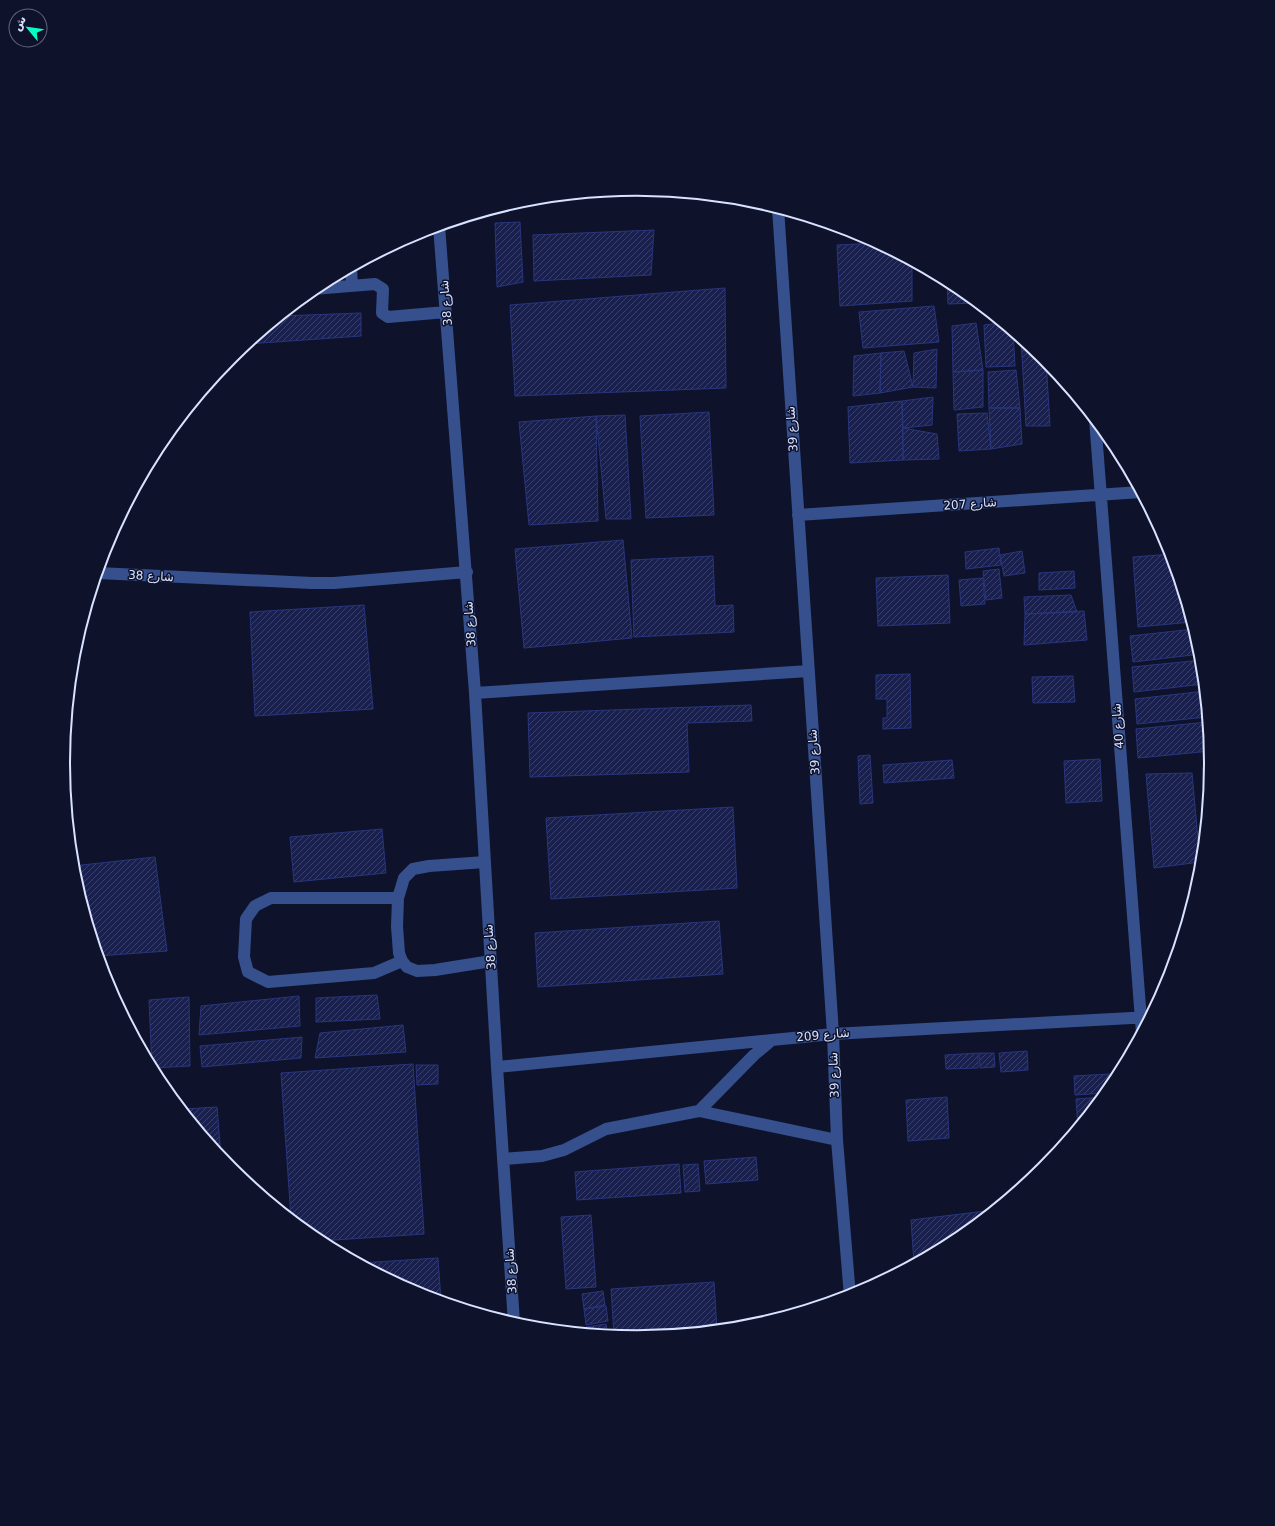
<svg xmlns="http://www.w3.org/2000/svg" width="1275" height="1526" viewBox="0 0 1275 1526" font-family="'DejaVu Sans',Cairo,sans-serif">
<style>
.building{fill:url(#building-hatch);stroke:#29357c}
.lines{fill:none;stroke-linecap:round;stroke-linejoin:round}
.minor{stroke:#36508e;stroke-width:12}
.labels{text-anchor:middle;dominant-baseline:central;stroke-width:3;stroke-linejoin:round;paint-order:stroke}
.street-label{font-size:12px;fill:#d9e2ff;stroke:#0e132b}
.rim{fill:none;stroke:#d9e2ff;stroke-width:2}
</style>
<defs>
<pattern id="building-hatch" width="6" height="6" patternUnits="userSpaceOnUse"><rect width="6" height="6" fill="#19204e"/><path d="M-1 1l2-2M0 6l6-6M5 7l2-2" fill="none" stroke="#3a4069"/></pattern>
</defs>
<rect width="100%" height="100%" fill="#0e132b"/>
<path class="building" d="M 520,222 L 523,282 L 497,287 L 495,223 Z
M 654,230 L 651,275 L 534,281 L 533,235 Z
M 877,243 L 912,261 L 912,301 L 840,306 L 837,245 Z
M 947,281 L 957,285 L 978,303 L 948,304 Z
M 725,288 L 726,388 L 515,396 L 510,305 Z
M 934,306 L 939,342 L 863,348 L 859,312 Z
M 361,313 L 361,336 L 247,344 L 281,316 Z
M 976,323 L 983,370 L 953,372 L 952,326 Z
M 1002,323 L 1013,332 L 1015,366 L 986,367 L 984,325 Z
M 1021,338 L 1046,360 L 1050,426 L 1026,426 Z
M 937,349 L 936,388 L 913,387 L 914,353 Z
M 904,351 L 913,387 L 880,393 L 881,353 Z
M 881,353 L 880,393 L 853,396 L 854,356 Z
M 983,370 L 983,407 L 954,410 L 953,372 Z
M 1016,370 L 1020,408 L 989,408 L 988,372 Z
M 933,397 L 932,425 L 903,428 L 902,401 Z
M 902,401 L 903,460 L 850,463 L 848,407 Z
M 989,408 L 1020,408 L 1022,444 L 991,449 Z
M 709,412 L 714,515 L 646,518 L 640,416 Z
M 987,413 L 991,449 L 959,451 L 957,414 Z
M 625,415 L 631,519 L 606,519 L 596,416 Z
M 596,416 L 598,521 L 529,525 L 519,422 Z
M 903,428 L 937,434 L 939,459 L 903,460 Z
M 623,540 L 632,638 L 524,648 L 515,549 Z
M 999,548 L 1001,565 L 966,569 L 965,552 Z
M 1022,551 L 1025,573 L 1004,576 L 1000,555 Z
M 1172,554 L 1192,622 L 1138,627 L 1133,557 Z
M 713,556 L 715,606 L 733,605 L 734,632 L 634,637 L 631,560 Z
M 999,569 L 1002,598 L 986,600 L 983,571 Z
M 1074,571 L 1075,588 L 1039,590 L 1039,573 Z
M 948,575 L 950,623 L 878,626 L 876,578 Z
M 983,578 L 985,604 L 961,606 L 959,580 Z
M 1071,595 L 1077,612 L 1025,614 L 1024,597 Z
M 364,605 L 373,709 L 255,716 L 250,612 Z
M 1084,611 L 1087,640 L 1024,645 L 1025,614 Z
M 1194,629 L 1201,654 L 1133,662 L 1130,636 Z
M 1202,660 L 1204,684 L 1134,692 L 1132,667 Z
M 910,674 L 911,728 L 883,729 L 883,718 L 887,718 L 887,699 L 876,699 L 876,675 Z
M 1073,676 L 1075,702 L 1033,703 L 1032,677 Z
M 1205,691 L 1207,717 L 1137,724 L 1135,699 Z
M 751,705 L 752,721 L 687,723 L 689,772 L 530,777 L 528,713 Z
M 1208,722 L 1211,751 L 1138,758 L 1136,729 Z
M 870,755 L 873,803 L 860,804 L 858,756 Z
M 1100,759 L 1102,801 L 1066,803 L 1064,761 Z
M 952,760 L 954,778 L 884,783 L 883,765 Z
M 1203,768 L 1212,768 L 1207,812 Z
M 1192,773 L 1200,862 L 1154,868 L 1146,774 Z
M 733,807 L 737,888 L 551,899 L 546,818 Z
M 382,829 L 386,873 L 294,882 L 290,837 Z
M 155,857 L 167,951 L 98,956 L 74,875 L 73,866 Z
M 719,921 L 723,974 L 538,987 L 535,933 Z
M 377,995 L 380,1019 L 316,1022 L 316,998 Z
M 299,996 L 300,1026 L 199,1035 L 201,1006 Z
M 189,997 L 190,1066 L 152,1068 L 149,1000 Z
M 403,1025 L 406,1052 L 315,1058 L 320,1033 Z
M 302,1037 L 301,1058 L 202,1067 L 200,1046 Z
M 1027,1051 L 1028,1070 L 1001,1072 L 999,1053 Z
M 978,1053 L 978,1068 L 946,1069 L 945,1055 Z
M 979,1053 L 994,1053 L 995,1067 L 980,1068 Z
M 413,1064 L 424,1234 L 319,1241 L 291,1218 L 281,1073 Z
M 416,1065 L 438,1065 L 438,1084 L 417,1085 Z
M 1110,1074 L 1111,1087 L 1106,1093 L 1075,1095 L 1074,1076 Z
M 947,1097 L 949,1138 L 908,1141 L 906,1100 Z
M 1103,1097 L 1078,1128 L 1076,1099 Z
M 217,1107 L 221,1156 L 184,1112 L 184,1109 Z
M 756,1157 L 758,1180 L 706,1184 L 704,1161 Z
M 679,1164 L 681,1193 L 577,1200 L 575,1172 Z
M 698,1164 L 700,1191 L 685,1192 L 683,1165 Z
M 994,1210 L 956,1241 L 914,1263 L 911,1220 Z
M 591,1215 L 596,1287 L 566,1289 L 561,1217 Z
M 438,1258 L 441,1301 L 417,1294 L 359,1263 Z
M 714,1282 L 717,1330 L 637,1337 L 614,1335 L 611,1289 Z
M 603,1291 L 605,1305 L 584,1309 L 582,1294 Z
M 606,1306 L 608,1321 L 586,1325 L 584,1309 Z
M 606,1324 L 608,1335 L 587,1333 L 586,1327 Z"/>
<g class="lines">
<path class="minor" d="M 778,208 L 833,1034 L 837,1140 L 850,1296
M 439,226 L 475,693 L 497,1067 L 514,1323
M 351,268 L 352,286
M 313,289 L 375,284 L 383,289 L 382,313 L 388,317 L 446,312
M 1095,419 L 1142,1033
M 798,515 L 1141,492
M 98,573 L 312,583 L 334,583 L 467,572
M 475,693 L 809,671
M 485,862 L 429,866 L 413,869 L 404,878 L 398,898 L 397,926 L 399,953 L 402,961 L 407,967 L 417,971 L 435,970 L 491,961
M 398,898 L 271,898 L 255,906 L 246,919 L 244,957 L 248,972 L 268,982 L 374,973 L 402,961
M 497,1067 L 833,1034 L 1150,1017
M 699,1111 L 754,1055 L 772,1040
M 503,1159 L 542,1156 L 564,1150 L 606,1129 L 699,1111 L 837,1140"/>
</g>
<g class="labels">
<g class="street-label">
<text transform="translate(446 303) rotate(-95)">شارع 38</text>
<text transform="translate(792 429) rotate(-94)">شارع 39</text>
<text transform="translate(970 504) rotate(-4)">شارع 207</text>
<text transform="translate(151 576) rotate(3)">شارع 38</text>
<text transform="translate(470 624) rotate(-94)">شارع 38</text>
<text transform="translate(1118 726) rotate(-94)">شارع 40</text>
<text transform="translate(814 752) rotate(-94)">شارع 39</text>
<text transform="translate(490 947) rotate(-94)">شارع 38</text>
<text transform="translate(823 1035) rotate(-5)">شارع 209</text>
<text transform="translate(834 1075) rotate(-92)">شارع 39</text>
<text transform="translate(511 1271) rotate(-94)">شارع 38</text>
</g>
</g>
<path d="M0 0H1275V1526H0ZM70 763a567 567 0 1 1 1134 0a567 567 0 1 1-1134 0Z" fill="#0e132b" fill-rule="evenodd"/>
<path class="rim" d="M70 763a567 567 0 1 1 1134 0a567 567 0 1 1-1134 0Z"/>
<g transform="translate(28 28) rotate(299)"><circle r="19" fill="#0e132b" stroke="#5f6680"/>
<path d="M0-3L7 15L0 10L-7 15Z" fill="#05ffc3"/>
<text y="-6" font-size="11" font-weight="bold" text-anchor="middle" fill="#d9e2ff">ش</text>
</g>
</svg>
